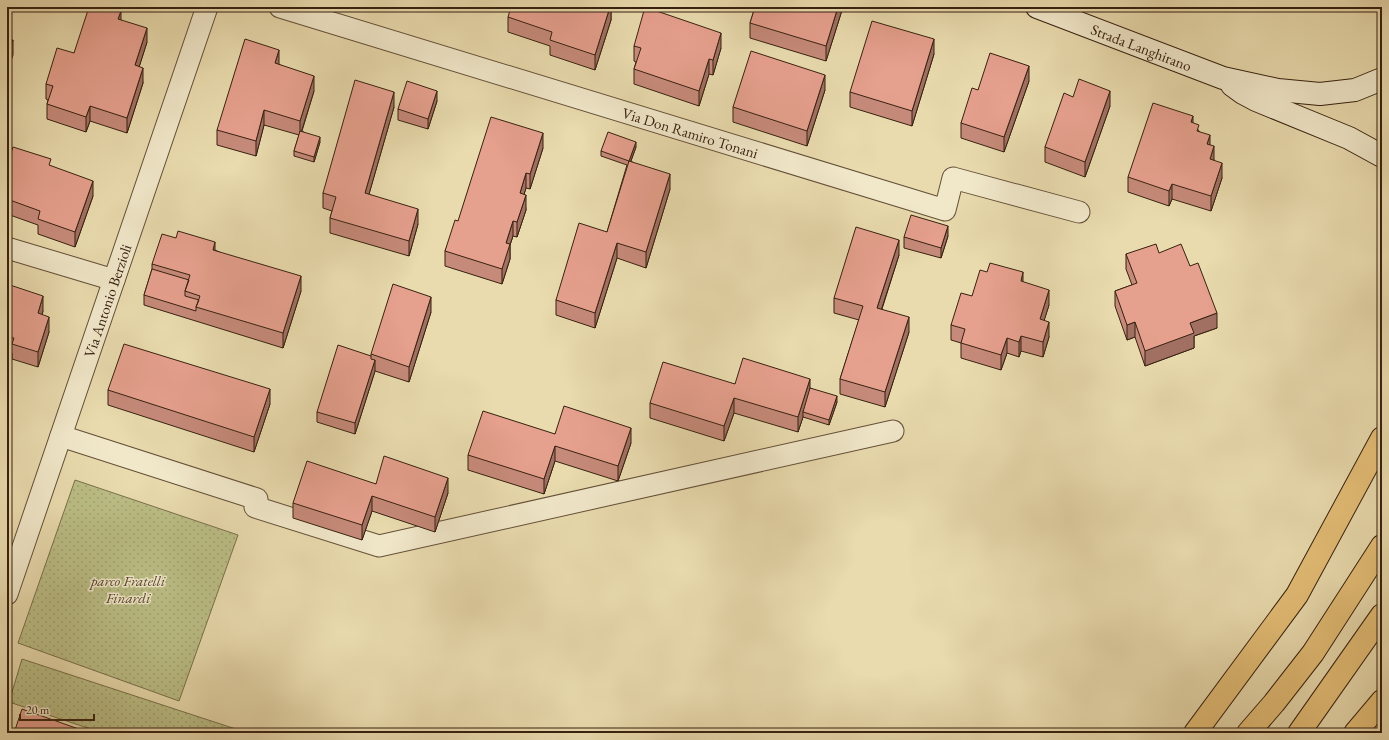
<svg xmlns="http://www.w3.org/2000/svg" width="1389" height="740" viewBox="0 0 1389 740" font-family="'EB Garamond',serif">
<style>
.grass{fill:url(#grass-dots);stroke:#79704b}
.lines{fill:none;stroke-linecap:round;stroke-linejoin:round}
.street-casing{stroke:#645038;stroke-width:23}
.secondary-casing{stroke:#372110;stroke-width:24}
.highway-casing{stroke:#372110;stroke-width:24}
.street{stroke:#f1e8ca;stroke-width:21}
.secondary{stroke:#f1e8ca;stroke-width:22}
.highway{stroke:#e4be77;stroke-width:22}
.wall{fill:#c68a7a;stroke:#372110}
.shaded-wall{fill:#a17063;stroke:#372110}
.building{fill:#e6a08e;stroke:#372110}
.labels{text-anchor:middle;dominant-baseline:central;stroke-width:3;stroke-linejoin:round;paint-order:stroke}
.street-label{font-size:15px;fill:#372110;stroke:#f1e8ca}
.park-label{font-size:15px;font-style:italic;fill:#58482e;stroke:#f1e8ca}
</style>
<defs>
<pattern id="grass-dots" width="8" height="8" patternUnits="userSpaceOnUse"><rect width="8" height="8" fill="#bbbe86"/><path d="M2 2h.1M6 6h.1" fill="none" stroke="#a1a373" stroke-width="1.8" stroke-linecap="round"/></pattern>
</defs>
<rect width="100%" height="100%" fill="#e9dbae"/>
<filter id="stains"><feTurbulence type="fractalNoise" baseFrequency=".005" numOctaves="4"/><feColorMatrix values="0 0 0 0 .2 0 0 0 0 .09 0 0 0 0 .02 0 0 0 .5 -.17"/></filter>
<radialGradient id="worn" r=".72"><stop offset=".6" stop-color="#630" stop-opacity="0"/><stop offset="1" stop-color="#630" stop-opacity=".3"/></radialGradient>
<path class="grass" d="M 75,480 L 238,535 L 179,701 L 18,643 Z
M 22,659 L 248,733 L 103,733 L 9,702 Z"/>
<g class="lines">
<g class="street-casing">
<g id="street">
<path id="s1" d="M 280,7 L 945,210 L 953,178 L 1079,212"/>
<path d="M 7,248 L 114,280"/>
<path d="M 61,436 L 257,499 L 255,507 L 379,546 L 893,431"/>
<path id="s2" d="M 7,594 L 207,7"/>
</g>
</g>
<g class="secondary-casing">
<g id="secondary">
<path id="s3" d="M 1037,7 L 1223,78 L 1278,90 L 1320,94 L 1355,90 L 1382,79"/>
<path d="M 1232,85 L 1243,93 L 1256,100 L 1349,138 L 1382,156"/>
</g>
</g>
<g class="highway-casing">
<path id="highway" d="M 1195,733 L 1297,595 L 1382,438
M 1248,733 L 1274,703 L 1313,653 L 1382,546
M 1299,733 L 1382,615
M 1355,733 L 1382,701"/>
</g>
<use href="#street" class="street"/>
<use href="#secondary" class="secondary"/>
<use href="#highway" class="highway"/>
</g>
<path class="wall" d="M 611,7 L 611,20 L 595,70 L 550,55 L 550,46 L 508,32 L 508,17 Z
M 706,7 L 712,7 L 711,9 Z
M 755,7 L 843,7 L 826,61 L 750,38 L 750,23 Z
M 121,20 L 147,42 L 139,67 L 143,83 L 127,133 L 90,121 L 86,132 L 47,119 L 47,104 L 48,100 L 46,99 L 46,84 L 74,53 Z
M 634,46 L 721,48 L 713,75 L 709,74 L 699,106 L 634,84 L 634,69 L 636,62 L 634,61 Z
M 934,54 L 912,126 L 850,107 L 850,92 Z
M 279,64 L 314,91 L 302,131 L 320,142 L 314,162 L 294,156 L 294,151 L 299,135 L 264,125 L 256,156 L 217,145 L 217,130 Z
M 1029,81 L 1004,152 L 961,138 L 961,123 L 978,90 Z
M 825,90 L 807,146 L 733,122 L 733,107 Z
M 1073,97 L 1110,106 L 1085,177 L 1045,162 L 1045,147 Z
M 437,101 L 428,129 L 398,120 L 398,109 Z
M 394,107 L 369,194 L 418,224 L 409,256 L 330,233 L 330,218 L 332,211 L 323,208 L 323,193 Z
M 1193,123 L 1199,131 L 1210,145 L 1214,160 L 1222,178 L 1211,211 L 1172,199 L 1169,206 L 1128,192 L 1128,177 Z
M 636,147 L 631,161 L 670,189 L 646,268 L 617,258 L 595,328 L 556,315 L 556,300 L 607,232 L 627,165 L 601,156 L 601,151 Z
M 543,148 L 530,189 L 526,188 L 524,194 L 526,210 L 517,237 L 513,236 L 510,245 L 510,259 L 502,284 L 445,266 L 445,251 L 458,221 Z
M 7,165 L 51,166 L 93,196 L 75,247 L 38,234 L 38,225 L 7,214 Z
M 948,236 L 941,258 L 904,248 L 904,237 Z
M 215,250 L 301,291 L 283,348 L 144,305 L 144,295 L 152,269 L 152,264 Z
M 1126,254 L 1190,266 L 1217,328 L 1194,336 L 1194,348 L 1145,366 L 1135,337 L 1127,340 L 1115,306 L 1115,291 L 1132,285 L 1126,269 Z
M 899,255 L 882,309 L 909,332 L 885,407 L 840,394 L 840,379 L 859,320 L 834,313 L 834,298 Z
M 1023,282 L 1049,305 L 1044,320 L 1049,337 L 1043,357 L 1021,351 L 1019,357 L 1007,353 L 1001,370 L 961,358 L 961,343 L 951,340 L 951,325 L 972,296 Z
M 7,284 L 43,311 L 42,315 L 49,332 L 38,367 L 12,359 L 12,353 L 7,352 Z
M 431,312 L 409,382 L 375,371 L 355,434 L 317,422 L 317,412 L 371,356 L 371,354 Z
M 735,384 L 810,388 L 837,402 L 829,425 L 803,417 L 798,432 L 734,413 L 724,441 L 650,418 L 650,403 Z
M 108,390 L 270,404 L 254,452 L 108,405 Z
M 555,434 L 631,443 L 618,481 L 555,461 L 544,494 L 468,470 L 468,455 Z
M 376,484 L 448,493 L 435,532 L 372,511 L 362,540 L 293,518 L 293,503 Z"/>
<path class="shaded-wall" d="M 610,7 L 611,7 L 611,20 L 595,70 L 595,55 Z
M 838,7 L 843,7 L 826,61 L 826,46 Z
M 121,11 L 121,26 L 118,19 Z
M 147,28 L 147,42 L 135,80 L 135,65 Z
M 721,33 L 721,48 L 713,75 L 713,60 Z
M 934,39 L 934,54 L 912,126 L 912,111 Z
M 13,40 L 13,55 L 7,73 L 7,58 Z
M 279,50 L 279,65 L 275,63 Z
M 709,59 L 709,74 L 699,106 L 699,91 Z
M 1029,66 L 1029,81 L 1004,152 L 1004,137 Z
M 143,68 L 143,83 L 127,133 L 127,118 Z
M 825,75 L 825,90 L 807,146 L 807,131 Z
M 314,76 L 314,91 L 300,136 L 300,121 Z
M 437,91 L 437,101 L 428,129 L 428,119 Z
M 1110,91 L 1110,106 L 1085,177 L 1085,162 Z
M 394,92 L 394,107 L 365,208 L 365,193 Z
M 90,106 L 90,121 L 86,132 L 86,117 Z
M 264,110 L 264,125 L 256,156 L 256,141 Z
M 1193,116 L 1193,131 L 1191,122 Z
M 543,133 L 543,148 L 530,189 L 530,174 Z
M 1210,135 L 1210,150 L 1207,144 Z
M 320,137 L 320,142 L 314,162 L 314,157 Z
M 636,142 L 636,147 L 629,166 L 629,161 Z
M 1214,146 L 1214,161 L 1210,159 Z
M 1222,163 L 1222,178 L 1211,211 L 1211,196 Z
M 526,173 L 526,188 L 520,208 L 520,193 Z
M 670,174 L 670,189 L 646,268 L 646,252 Z
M 93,181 L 93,196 L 75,247 L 75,232 Z
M 1172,184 L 1172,199 L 1169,206 L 1169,191 Z
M 526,195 L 526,210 L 517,237 L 517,222 Z
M 418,209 L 418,224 L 409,256 L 409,241 Z
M 513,221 L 513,236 L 510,245 L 510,259 L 502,284 L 502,269 L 506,243 Z
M 948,226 L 948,236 L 941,258 L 941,248 Z
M 899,240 L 899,255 L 877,323 L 877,308 Z
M 215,242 L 215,257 L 213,250 Z
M 617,243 L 617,258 L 595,328 L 595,313 Z
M 1023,272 L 1023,287 L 1021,281 Z
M 301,276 L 301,291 L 283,348 L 283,333 Z
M 1049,290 L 1049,305 L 1040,334 L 1040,319 Z
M 43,296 L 43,311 L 38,328 L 38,313 Z
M 431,297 L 431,312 L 409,382 L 409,367 Z
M 1217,313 L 1217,328 L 1194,336 L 1194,348 L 1145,366 L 1145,351 L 1190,323 Z
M 49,317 L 49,332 L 38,367 L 38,352 Z
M 909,317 L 909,332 L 885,407 L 885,392 Z
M 1049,322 L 1049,337 L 1043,357 L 1043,342 Z
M 1135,322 L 1135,337 L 1127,340 L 1127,325 Z
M 1021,336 L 1021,351 L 1019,357 L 1019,342 Z
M 1007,338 L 1007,353 L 1001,370 L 1001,355 Z
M 375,360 L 375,371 L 355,434 L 355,423 Z
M 810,379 L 810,394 L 803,412 L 803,417 L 798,432 L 798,417 Z
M 270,389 L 270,404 L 254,452 L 254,437 Z
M 837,396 L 837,402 L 829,425 L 829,420 Z
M 734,398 L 734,413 L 724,441 L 724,426 Z
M 631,428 L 631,443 L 618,481 L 618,466 Z
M 555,446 L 555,461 L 544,494 L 544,479 Z
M 448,478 L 448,493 L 435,532 L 435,517 Z
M 372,496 L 372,511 L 362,540 L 362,525 Z"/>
<path class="building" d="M 89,7 L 108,7 L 121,11 L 118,19 L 147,28 L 135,65 L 143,68 L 127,118 L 90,106 L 86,117 L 47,104 L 53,86 L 46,84 L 57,48 L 74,53 Z
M 511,7 L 610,7 L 595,55 L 550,40 L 552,32 L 508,17 Z
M 645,7 L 721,33 L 713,60 L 709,59 L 699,91 L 634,69 L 641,48 L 634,46 Z
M 755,7 L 838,7 L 826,46 L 750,23 Z
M 872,21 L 934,39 L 912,111 L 850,92 Z
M 7,38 L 13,40 L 7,58 Z
M 245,39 L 279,50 L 275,63 L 314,76 L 300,121 L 264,110 L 256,141 L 217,130 Z
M 751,51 L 825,75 L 807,131 L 733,107 Z
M 990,53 L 1029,66 L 1004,137 L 961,123 L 972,88 L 978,90 Z
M 1079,79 L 1110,91 L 1085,162 L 1045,147 L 1064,93 L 1073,97 Z
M 355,80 L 394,92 L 365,193 L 418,209 L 409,241 L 330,218 L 336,197 L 323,193 Z
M 407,81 L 437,91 L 428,119 L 398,109 Z
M 1153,103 L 1193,116 L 1191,122 L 1199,125 L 1197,131 L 1210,135 L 1207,144 L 1214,146 L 1210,159 L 1222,163 L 1211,196 L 1172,184 L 1169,191 L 1128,177 Z
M 491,117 L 543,133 L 530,174 L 526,173 L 520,193 L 526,195 L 517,222 L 513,221 L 506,243 L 510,244 L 502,269 L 445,251 L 455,220 L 458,221 Z
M 300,131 L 320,137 L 314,157 L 294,151 Z
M 608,132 L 636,142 L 629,161 L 601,151 Z
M 13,147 L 51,159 L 49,165 L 93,181 L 75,232 L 38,219 L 40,211 L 7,199 L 7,165 Z
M 629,161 L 670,174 L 646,252 L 617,243 L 595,313 L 556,300 L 579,223 L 607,232 Z
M 911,215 L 948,226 L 941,248 L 904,237 Z
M 856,227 L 899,240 L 877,308 L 909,317 L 885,392 L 840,379 L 863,306 L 834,298 Z
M 178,231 L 215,242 L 213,250 L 301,276 L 283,333 L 196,307 L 200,296 L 185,291 L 190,275 L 152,264 L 162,234 L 176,238 Z
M 1156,244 L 1159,253 L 1181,244 L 1190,266 L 1198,263 L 1217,313 L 1190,323 L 1194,333 L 1145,351 L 1135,322 L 1127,325 L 1115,291 L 1137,283 L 1126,254 Z
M 990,263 L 1023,272 L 1021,281 L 1049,290 L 1040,319 L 1049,322 L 1043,342 L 1021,336 L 1019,342 L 1007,338 L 1001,355 L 961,343 L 965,329 L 951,325 L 961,293 L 972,296 L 980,270 L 987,272 Z
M 152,269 L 189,280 L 185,291 L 185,296 L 199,300 L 196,307 L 196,311 L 144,295 Z
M 7,284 L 43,296 L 38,313 L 49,317 L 38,352 L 12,344 L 14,338 L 7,337 Z
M 393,284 L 431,297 L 409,367 L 371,354 Z
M 124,344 L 270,389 L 254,437 L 108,390 Z
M 338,345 L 371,356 L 371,359 L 375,360 L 355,423 L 317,412 Z
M 743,358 L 810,379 L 798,417 L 734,398 L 724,426 L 650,403 L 663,362 L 735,384 Z
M 810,388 L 837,396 L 829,420 L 803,412 Z
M 564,406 L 631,428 L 618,466 L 555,446 L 544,479 L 468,455 L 483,411 L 555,434 Z
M 384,456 L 448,478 L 435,517 L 372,496 L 362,525 L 293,503 L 307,461 L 376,484 Z
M 22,709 L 90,733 L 14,733 Z"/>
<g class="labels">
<g class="street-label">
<text stroke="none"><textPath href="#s3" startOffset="112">Strada Langhirano</textPath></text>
<text stroke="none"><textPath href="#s1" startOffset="429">Via Don Ramiro Tonani</textPath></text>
<text stroke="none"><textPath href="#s2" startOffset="310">Via Antonio Berzioli</textPath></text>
</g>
<g class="park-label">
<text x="128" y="580">parco Fratelli<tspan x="128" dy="17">Finardi</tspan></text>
</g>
</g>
<rect width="1389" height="740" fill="none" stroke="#e9dbae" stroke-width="24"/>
<rect x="8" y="8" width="1373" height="724" fill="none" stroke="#372110" stroke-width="2"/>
<rect x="12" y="12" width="1365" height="716" fill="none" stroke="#372110"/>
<path d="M20 714v6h74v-6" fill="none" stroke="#372110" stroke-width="2"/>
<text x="26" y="714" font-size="12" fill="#372110" stroke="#f1e8ca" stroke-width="3" paint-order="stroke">20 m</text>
<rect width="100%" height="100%" filter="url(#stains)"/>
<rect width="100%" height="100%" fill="url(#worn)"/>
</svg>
